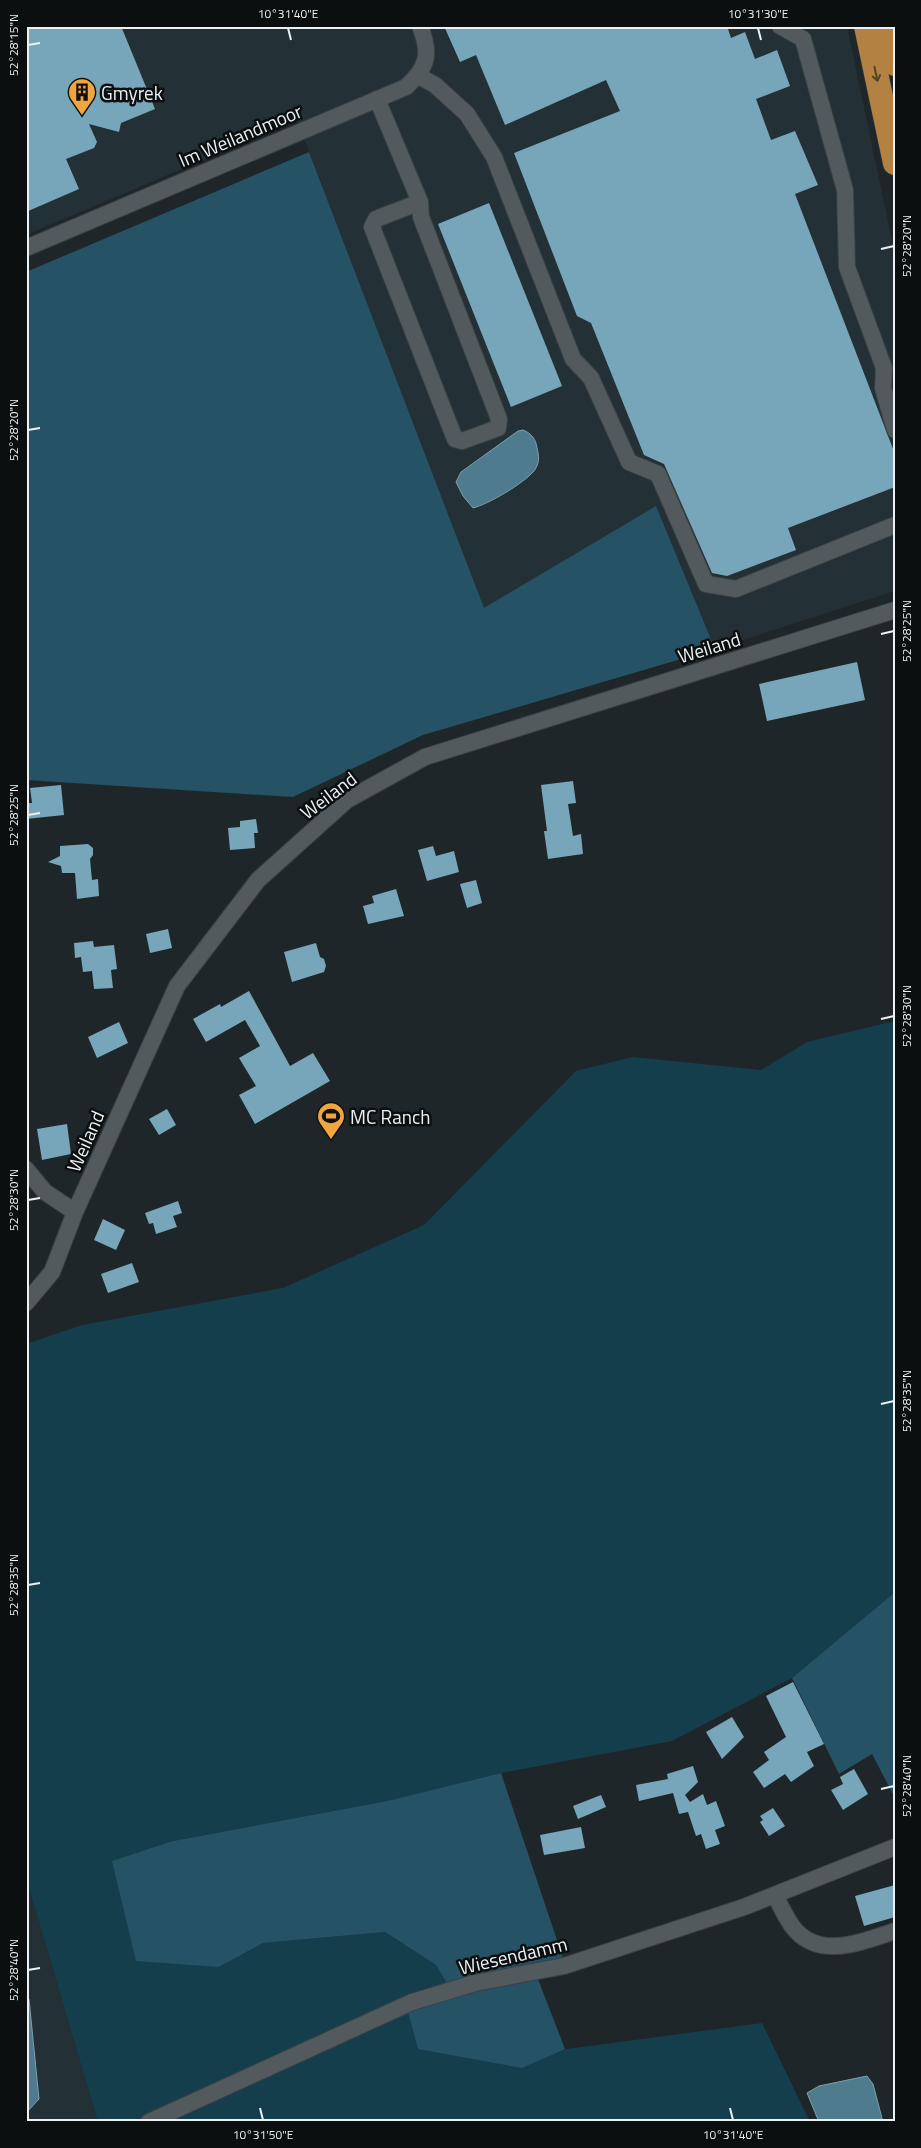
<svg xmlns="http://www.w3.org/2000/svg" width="921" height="2148" viewBox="0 0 921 2148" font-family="'Titillium Web',sans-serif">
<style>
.built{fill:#233036}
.green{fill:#153e4d}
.forest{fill:#255264}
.water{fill:#4e7c8e;stroke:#7e9fac}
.building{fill:#77a6ba}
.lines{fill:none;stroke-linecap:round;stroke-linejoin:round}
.minor-casing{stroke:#3b4144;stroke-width:18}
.highway-casing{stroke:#3b4144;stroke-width:25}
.minor{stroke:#525a5d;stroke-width:16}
.highway{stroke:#b38141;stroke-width:24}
.oneway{stroke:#574226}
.ticks{fill:none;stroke:#edf1f3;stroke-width:2}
.labels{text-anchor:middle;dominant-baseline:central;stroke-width:5;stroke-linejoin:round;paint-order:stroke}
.poi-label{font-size:19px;fill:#edf1f3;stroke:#0c0f10;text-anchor:start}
.street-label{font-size:19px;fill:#edf1f3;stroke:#0c0f10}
.neatline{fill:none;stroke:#edf1f3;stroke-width:2}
.ticks-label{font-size:12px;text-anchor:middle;fill:#edf1f3}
</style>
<rect width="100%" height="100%" fill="#1f2629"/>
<path class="built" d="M 26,26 L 847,26 L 895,255 L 895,591 L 715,649 L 521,706 L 297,120 L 26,235 Z
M 26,1878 L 98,2122 L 26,2122 L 26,2113 L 39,2099 L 29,1999 L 26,1997 Z"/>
<path class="green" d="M 895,1021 L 895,1592 L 792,1678 L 672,1741 L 501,1773 L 387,1801 L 173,1841 L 219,1967 L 263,1943 L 385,1932 L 436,1965 L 446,1982 L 404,1996 L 560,2050 L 762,2023 L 810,2122 L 98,2122 L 26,1878 L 26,1344 L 82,1325 L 283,1288 L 424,1225 L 576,1071 L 633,1057 L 761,1070 L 807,1042 Z"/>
<path class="forest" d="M 309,152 L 484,608 L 656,506 L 715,649 L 423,735 L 293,797 L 26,780 L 26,272 Z
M 895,1592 L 895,1798 L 872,1754 L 839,1774 L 792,1678 Z
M 501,1773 L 563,1958 L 538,1979 L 565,2049 L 522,2068 L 418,2049 L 404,1996 L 446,1982 L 436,1965 L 385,1932 L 263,1943 L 219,1967 L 136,1961 L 112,1861 L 173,1841 L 387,1801 Z"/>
<path class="water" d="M 523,430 C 531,433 536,439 537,448 C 539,456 540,463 534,471 C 524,483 489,504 473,508 L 463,496 L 456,482 L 461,472 L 518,431 Z
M 26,1997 L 29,1999 L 39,2099 L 26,2113 Z
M 867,2076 L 873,2084 L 883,2122 L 819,2122 L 807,2093 L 819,2086 Z"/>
<path class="building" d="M 26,26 L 121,26 L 155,109 L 121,123 L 119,132 L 89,124 L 97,142 L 94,148 L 66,159 L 79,189 L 26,212 Z
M 444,26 L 727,26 L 731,38 L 745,32 L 755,59 L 777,50 L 790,86 L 756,99 L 771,140 L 795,131 L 818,185 L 795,194 L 895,454 L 895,487 L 788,528 L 796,550 L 727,576 L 712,573 L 664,464 L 644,455 L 591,323 L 577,316 L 514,153 L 620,111 L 606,80 L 505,125 L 476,55 L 460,62 Z
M 489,203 L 562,386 L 511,407 L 438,224 Z
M 857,662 L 865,700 L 767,721 L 759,684 Z
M 573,781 L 576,803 L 568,804 L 573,836 L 581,834 L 583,854 L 548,859 L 544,831 L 547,831 L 541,785 Z
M 61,785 L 64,815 L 26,819 L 26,803 L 32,803 L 30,788 Z
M 256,819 L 258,833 L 254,833 L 255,848 L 230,850 L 228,828 L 240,827 L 240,821 Z
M 88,844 L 93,848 L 93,855 L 90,859 L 92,880 L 98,879 L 99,896 L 77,899 L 75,873 L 62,873 L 61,866 L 48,862 L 60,856 L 60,846 Z
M 433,846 L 436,856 L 454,851 L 459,872 L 427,881 L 418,850 Z
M 476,880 L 482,903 L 467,908 L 460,884 Z
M 396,889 L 404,916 L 368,924 L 363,906 L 374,903 L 372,896 Z
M 168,929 L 172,948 L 150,953 L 146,934 Z
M 93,941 L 94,947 L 114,945 L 117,969 L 111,970 L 113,988 L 94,989 L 92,971 L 83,972 L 81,957 L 75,958 L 74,943 Z
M 316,943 L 320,957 L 324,959 L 326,966 L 324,972 L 292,982 L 284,952 Z
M 249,991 L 290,1066 L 313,1053 L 330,1081 L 255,1124 L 239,1095 L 256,1086 L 239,1058 L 260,1046 L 245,1020 L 206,1042 L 193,1019 L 220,1004 L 221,1007 Z
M 119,1022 L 128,1043 L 97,1058 L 88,1037 Z
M 167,1109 L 176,1125 L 159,1135 L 149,1119 Z
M 67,1124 L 71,1154 L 42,1160 L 37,1129 Z
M 178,1201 L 182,1213 L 173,1216 L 177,1227 L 156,1234 L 153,1223 L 149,1224 L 145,1213 Z
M 103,1219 L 125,1230 L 116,1250 L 94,1240 Z
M 132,1263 L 139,1282 L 108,1293 L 101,1274 Z
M 793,1682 L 824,1744 L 807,1752 L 814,1766 L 791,1782 L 785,1774 L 764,1788 L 753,1772 L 769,1760 L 764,1752 L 786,1737 L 766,1696 Z
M 732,1717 L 744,1737 L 722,1759 L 706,1732 Z
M 693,1766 L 698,1782 L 685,1795 L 690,1802 L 703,1794 L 707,1805 L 716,1801 L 725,1826 L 715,1830 L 720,1844 L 706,1849 L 701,1834 L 696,1836 L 688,1812 L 679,1814 L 673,1793 L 639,1801 L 636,1785 L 668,1779 L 667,1774 Z
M 854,1769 L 868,1794 L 843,1810 L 831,1790 L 843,1784 L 840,1777 Z
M 601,1795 L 606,1807 L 578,1819 L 573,1806 Z
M 773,1808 L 785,1826 L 769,1836 L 760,1822 L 763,1820 L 760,1816 Z
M 581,1827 L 585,1848 L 544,1855 L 540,1835 Z
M 895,1885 L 895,1917 L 864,1926 L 855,1896 Z"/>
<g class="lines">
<g class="minor-casing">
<path id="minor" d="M 780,26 L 803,39 L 845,190 L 847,267 L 884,368 L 883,388 L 895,430
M 419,76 L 435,85 L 467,114 L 494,157 L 573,359 L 591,378 L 629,462 L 658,474 L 706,584 L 736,589 L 895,525
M 377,99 L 420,202 L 421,217 L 499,419 L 498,428 L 462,441 L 455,439 L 372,227 L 376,219 L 420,202
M 26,248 L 406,87 C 428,67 431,54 420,26
M 26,1169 L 45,1192 L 75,1212
M 26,1303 L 52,1272 L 75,1212 L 177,986 L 258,880 L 347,800 L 425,757 L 895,610
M 775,1895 C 780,1905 785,1916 792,1926 C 818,1961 861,1942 895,1931
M 149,2122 L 412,2002 L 475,1983 L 564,1966 L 744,1907 L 895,1847"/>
</g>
<g class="highway-casing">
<path id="highway" d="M 866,26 L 895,163
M 886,26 L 895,64"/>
</g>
<use href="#minor" class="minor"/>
<use href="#highway" class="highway"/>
</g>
<defs><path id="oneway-shaft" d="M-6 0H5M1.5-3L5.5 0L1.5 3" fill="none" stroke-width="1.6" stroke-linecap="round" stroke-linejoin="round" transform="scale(1.25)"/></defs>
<use class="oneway" href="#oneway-shaft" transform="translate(876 74) rotate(78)"/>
<path class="ticks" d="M 288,28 L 291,40M 758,28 L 761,40M 28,45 L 40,43M 881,249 L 894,246M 28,430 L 40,428M 881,634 L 894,631M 28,815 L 40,813M 881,1019 L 894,1016M 28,1200 L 40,1198M 881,1404 L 894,1401M 28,1585 L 40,1583M 881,1789 L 894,1786M 28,1970 L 40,1968M 260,2108 L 263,2120M 730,2108 L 733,2120"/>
<defs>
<g id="building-pin" transform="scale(1.4375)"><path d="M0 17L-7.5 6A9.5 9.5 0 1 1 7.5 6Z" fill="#f0a63e" stroke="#0c0f10"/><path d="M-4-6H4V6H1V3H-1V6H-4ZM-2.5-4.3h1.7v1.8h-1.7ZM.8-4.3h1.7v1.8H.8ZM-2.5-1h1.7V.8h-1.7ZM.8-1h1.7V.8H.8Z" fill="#111"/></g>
<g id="stadium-pin" transform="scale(1.4375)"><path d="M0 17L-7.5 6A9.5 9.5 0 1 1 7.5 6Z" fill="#f0a63e" stroke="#0c0f10"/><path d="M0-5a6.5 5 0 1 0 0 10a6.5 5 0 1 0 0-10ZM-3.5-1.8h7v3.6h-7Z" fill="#111"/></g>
</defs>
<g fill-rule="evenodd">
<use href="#building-pin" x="82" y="92"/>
<use href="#stadium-pin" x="331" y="1116"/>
</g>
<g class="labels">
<g class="poi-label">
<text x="101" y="92">Gmyrek</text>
<text x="350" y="1116">MC Ranch</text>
</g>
<g class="street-label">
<text transform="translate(240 135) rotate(-23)">Im Weilandmoor</text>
<text transform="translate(709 647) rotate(-17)">Weiland</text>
<text transform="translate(328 795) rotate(-37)">Weiland</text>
<text transform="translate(85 1141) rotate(-66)">Weiland</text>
<text transform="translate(513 1955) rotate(-13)">Wiesendamm</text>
</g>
</g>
<rect width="921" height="2148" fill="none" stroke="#0c0f10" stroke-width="55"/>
<rect x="28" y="28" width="866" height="2092" class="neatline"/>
<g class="ticks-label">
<text x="288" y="18">10°31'40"E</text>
<text x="758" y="18">10°31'30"E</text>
<text transform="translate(14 45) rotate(-90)" y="4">52°28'15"N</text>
<text transform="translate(907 246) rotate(-90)" y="4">52°28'20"N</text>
<text transform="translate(14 430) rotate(-90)" y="4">52°28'20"N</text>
<text transform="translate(907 631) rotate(-90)" y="4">52°28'25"N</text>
<text transform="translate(14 815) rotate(-90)" y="4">52°28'25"N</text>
<text transform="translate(907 1016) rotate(-90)" y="4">52°28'30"N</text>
<text transform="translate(14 1200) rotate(-90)" y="4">52°28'30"N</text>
<text transform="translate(907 1401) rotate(-90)" y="4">52°28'35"N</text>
<text transform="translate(14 1585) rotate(-90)" y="4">52°28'35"N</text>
<text transform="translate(907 1786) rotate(-90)" y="4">52°28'40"N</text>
<text transform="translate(14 1970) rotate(-90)" y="4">52°28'40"N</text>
<text x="263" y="2139">10°31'50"E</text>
<text x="733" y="2139">10°31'40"E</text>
</g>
</svg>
